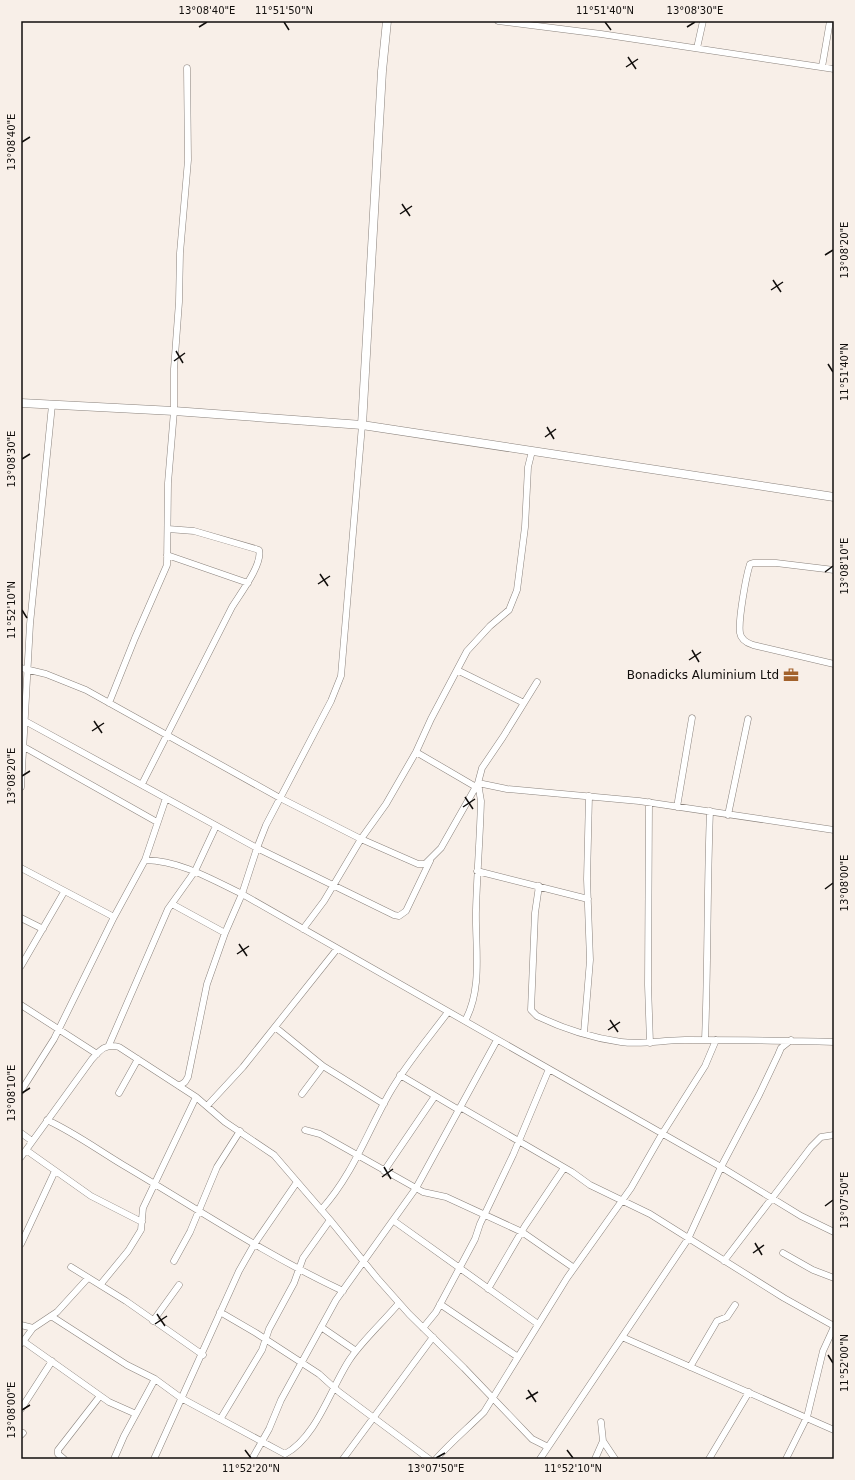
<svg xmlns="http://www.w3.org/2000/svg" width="855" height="1480" viewBox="0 0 855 1480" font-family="'DejaVu Sans',sans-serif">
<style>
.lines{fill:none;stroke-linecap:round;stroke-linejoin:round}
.minor-casing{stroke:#8a827c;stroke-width:7}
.tertiary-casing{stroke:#8a827c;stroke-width:9}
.minor{stroke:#fff;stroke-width:6}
.tertiary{stroke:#fff;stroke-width:8}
.ticks{fill:none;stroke:#110e0c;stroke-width:1.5}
.labels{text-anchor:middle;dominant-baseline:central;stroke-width:3;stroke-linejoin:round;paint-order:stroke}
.poi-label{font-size:12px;fill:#110e0c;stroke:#f8efe8;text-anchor:end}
.neatline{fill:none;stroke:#110e0c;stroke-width:1.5}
.ticks-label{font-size:10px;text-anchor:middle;fill:#110e0c}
</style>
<rect width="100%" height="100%" fill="#f8efe8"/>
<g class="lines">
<g class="minor-casing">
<path id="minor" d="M 498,21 L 601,34 L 834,69
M 697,48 L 703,21
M 822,67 L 830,21
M 167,555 L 248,583
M 834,570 L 776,563 L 753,563 L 750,564 C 746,576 738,621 740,633 C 741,640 747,643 753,645 L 834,664
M 21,668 L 46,674 L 86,690 L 280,798 L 361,839 L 418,864 L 425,864 L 441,848 L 478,783 L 482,768 L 503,737 L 537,682
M 457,670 L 524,703
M 109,703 L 135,638 L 167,565 L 168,483 L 174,411 L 174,369 L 179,302 L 180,253 L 188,160 L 187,68
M 25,721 L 257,848 L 394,915 L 399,916 L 406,911 L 430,861
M 24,747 L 157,822
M 416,752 L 476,787
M 478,783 L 507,789 L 639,801 L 834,830
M 142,784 L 232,607 C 240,594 263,564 259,550 L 256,549 L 194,531 L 168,529
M 21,787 L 30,624 L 52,405
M 649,802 L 648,985 L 650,1043
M 677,807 L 692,718
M 728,815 L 748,719
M 145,860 C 181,861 211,879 242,894 L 721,1167 L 801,1216 L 834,1232
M 21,868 L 114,917
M 477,871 L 588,899
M 539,886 L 535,913 L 531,1010 L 537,1016 C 562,1028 593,1038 621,1042 C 643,1045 663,1040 685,1040 C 734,1040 784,1040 834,1042
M 172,904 L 225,933
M 21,918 L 43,929
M 303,929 L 324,901 L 361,839 L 386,804 L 416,752 L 431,719 L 467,651 L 490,626 L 509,610 L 517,590 L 525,527 L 528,467 L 532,451
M 21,966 L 64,892
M 21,1005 L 97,1054
M 465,1021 C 483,988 475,947 476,910 C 477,874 480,837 481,801 L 478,783
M 275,1027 L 323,1066 L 384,1104
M 584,1033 L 590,960 L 587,879 L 589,796
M 705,1040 C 708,964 707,888 710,811
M 109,1045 L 168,909 L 195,871 L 216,826
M 400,1075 L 459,1110
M 179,1086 L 185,1082 L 188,1077 L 207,984 L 225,933 L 242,894 L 257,848 L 266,825 L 331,701 L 341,676 L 362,425
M 21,1091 L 54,1039 L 114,917 L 145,860 L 166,798
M 119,1093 L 138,1059
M 302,1094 L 323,1066
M 207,1106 L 243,1067 L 337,949
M 460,1107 L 572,1172 L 590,1185 L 650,1214 L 784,1298 L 834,1326
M 47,1120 C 75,1133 98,1150 123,1165 C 196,1208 266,1255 343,1291
M 305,1130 L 320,1134 L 423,1192 L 446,1197 L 522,1232 L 574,1268
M 21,1133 L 32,1141
M 26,1150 L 91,1196 L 142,1222
M 21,1157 L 92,1059 C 100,1050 106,1043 119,1047 L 196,1097 L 225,1122 L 274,1155 L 330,1220 L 377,1278 L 409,1314 L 464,1368 L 532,1439 L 548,1447
M 384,1171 L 435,1096
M 321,1210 C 352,1176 367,1133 389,1094 C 406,1064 428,1039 448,1012
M 394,1221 L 538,1324
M 21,1244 L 55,1171
M 783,1253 L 813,1270 L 834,1278
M 174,1261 L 190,1232 L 217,1167 L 240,1131
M 724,1261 L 811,1147 L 821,1137 L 834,1135
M 71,1267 L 126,1301 L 203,1355
M 100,1285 L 128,1251 L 141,1230 L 143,1208 L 196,1097
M 488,1289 L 525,1226 L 564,1168
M 440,1304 L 518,1357
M 220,1312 L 256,1333 L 319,1374 L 339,1392 L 429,1459
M 51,1316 L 127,1365 L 155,1379 L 181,1398 L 285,1454 C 317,1437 331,1387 350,1359 C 363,1340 384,1321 399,1303
M 153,1321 L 179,1285
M 21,1325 L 33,1328 L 57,1312 L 88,1278
M 321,1327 L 356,1351
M 423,1328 L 436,1312 L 475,1239 L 480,1224 L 513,1155 L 549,1069
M 622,1337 L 834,1430
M 23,1341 L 109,1402 L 136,1414
M 22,1343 L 33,1328
M 690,1367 L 717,1321 L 727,1317 L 735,1305
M 21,1409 L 52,1361
M 221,1418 L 262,1350 L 269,1329 L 294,1283 L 303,1258 L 330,1220
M 601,1422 L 603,1441 L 615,1459
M 21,1435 L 23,1433
M 64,1459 L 58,1454 L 58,1450 L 100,1396
M 114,1459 L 124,1436 L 155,1379
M 154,1459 L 239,1271 L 255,1243 L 297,1182
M 252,1459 L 269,1429 L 281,1400 L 336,1300 L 416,1188 L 497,1040
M 343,1459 L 433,1337
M 436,1459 C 451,1442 468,1428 484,1412 L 567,1278 L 631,1188 L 662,1134 L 705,1066 L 716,1040
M 540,1459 L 688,1239 L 721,1167 L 759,1095 L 778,1055 L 781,1048 L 791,1040
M 595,1459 L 603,1441
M 709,1459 L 749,1392
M 786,1459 L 807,1417 L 823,1351 L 834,1327"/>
</g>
<g class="tertiary-casing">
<path id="tertiary" d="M 21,403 L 174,411 L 362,425 L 834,497
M 362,425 L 382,71 L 387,21"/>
</g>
<use href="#minor" class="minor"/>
<use href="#tertiary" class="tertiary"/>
</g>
<path class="ticks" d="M 284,22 L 289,30M 605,22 L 611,30M 199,27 L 207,22M 687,27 L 695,22M 628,57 L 636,69M 626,67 L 638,59M 22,142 L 30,137M 402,204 L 410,216M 400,214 L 412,206M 825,255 L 833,250M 773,280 L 781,292M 771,290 L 783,282M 176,351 L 183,363M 174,361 L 185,353M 828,364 L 833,372M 547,427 L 554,439M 545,437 L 556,429M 22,459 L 30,454M 825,572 L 833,566M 320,574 L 328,586M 318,584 L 330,576M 22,610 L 27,618M 692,650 L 699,662M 689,660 L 701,652M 94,721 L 102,733M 92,731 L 104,723M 22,776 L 30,771M 465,797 L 473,809M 463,807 L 475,799M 825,889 L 833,883M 239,944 L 247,956M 237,954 L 249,946M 610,1020 L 618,1032M 608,1030 L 620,1022M 22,1093 L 30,1088M 384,1167 L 391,1179M 382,1177 L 393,1169M 825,1206 L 833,1200M 755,1243 L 762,1255M 753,1253 L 764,1245M 157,1314 L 165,1326M 155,1324 L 167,1316M 828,1355 L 833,1363M 528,1390 L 536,1402M 526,1399 L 538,1392M 22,1410 L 30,1405M 245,1450 L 251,1458M 567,1450 L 573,1458M 436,1458 L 445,1453"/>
<defs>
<g id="office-bare" transform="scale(1.2)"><path d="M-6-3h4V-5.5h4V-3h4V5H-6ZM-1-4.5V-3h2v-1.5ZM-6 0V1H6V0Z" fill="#a2612b" stroke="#f8efe8" stroke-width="2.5" paint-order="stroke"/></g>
</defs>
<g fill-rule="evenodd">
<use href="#office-bare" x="791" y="675"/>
</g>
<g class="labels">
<g class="poi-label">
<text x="779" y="675">Bonadicks Aluminium Ltd</text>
</g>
</g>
<rect width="855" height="1480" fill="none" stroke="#f8efe8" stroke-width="44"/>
<rect x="22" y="22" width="811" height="1436" class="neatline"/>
<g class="ticks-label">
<text x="207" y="14">13°08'40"E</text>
<text x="284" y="14">11°51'50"N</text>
<text x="605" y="14">11°51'40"N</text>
<text x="695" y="14">13°08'30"E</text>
<text transform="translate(11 142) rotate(-90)" y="4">13°08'40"E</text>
<text transform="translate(844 250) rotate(-90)" y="4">13°08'20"E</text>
<text transform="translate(844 372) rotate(-90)" y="4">11°51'40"N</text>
<text transform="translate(11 459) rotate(-90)" y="4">13°08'30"E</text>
<text transform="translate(844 566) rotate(-90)" y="4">13°08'10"E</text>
<text transform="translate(11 610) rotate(-90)" y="4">11°52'10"N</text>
<text transform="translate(11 776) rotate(-90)" y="4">13°08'20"E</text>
<text transform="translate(844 883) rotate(-90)" y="4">13°08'00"E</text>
<text transform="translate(11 1093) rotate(-90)" y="4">13°08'10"E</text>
<text transform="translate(844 1200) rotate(-90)" y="4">13°07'50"E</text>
<text transform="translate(844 1363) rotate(-90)" y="4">11°52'00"N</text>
<text transform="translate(11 1410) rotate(-90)" y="4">13°08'00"E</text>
<text x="251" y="1472">11°52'20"N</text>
<text x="436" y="1472">13°07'50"E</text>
<text x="573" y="1472">11°52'10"N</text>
</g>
</svg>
